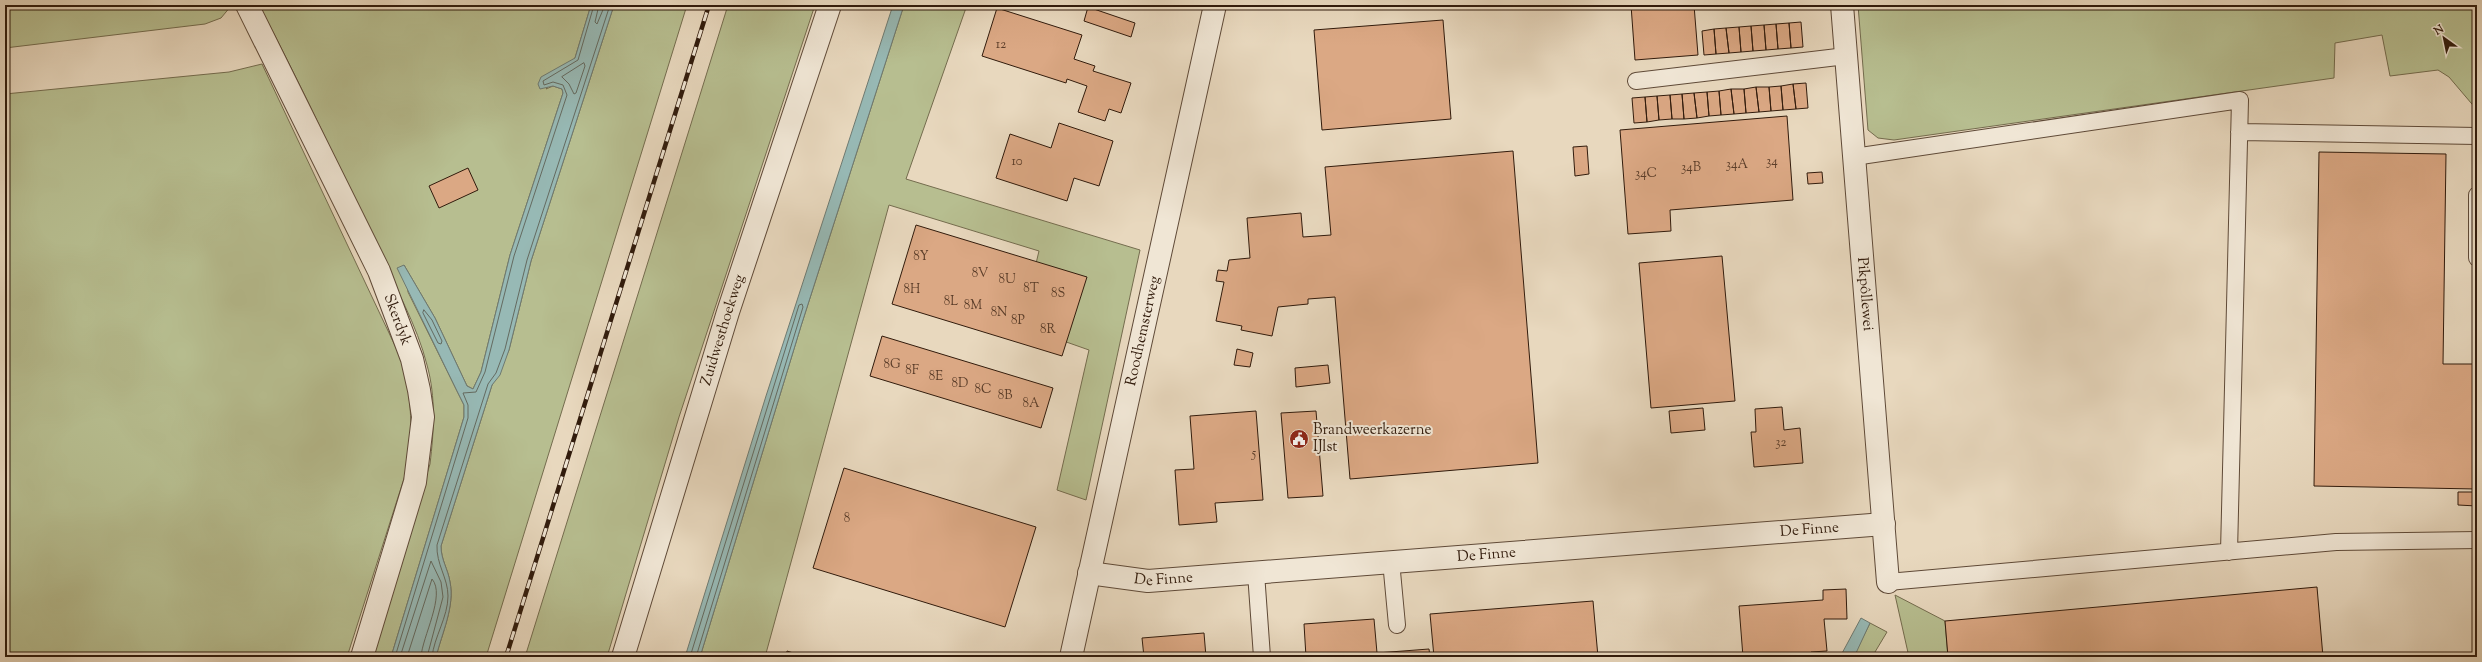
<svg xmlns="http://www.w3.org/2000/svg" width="2482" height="662" viewBox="0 0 2482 662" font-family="'Sorts Mill Goudy',serif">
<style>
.green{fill:#b7be90;stroke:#746c4e}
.water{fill:#97b9b5;stroke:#6e7a71}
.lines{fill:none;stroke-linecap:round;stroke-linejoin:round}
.shore{stroke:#646a60;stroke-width:1}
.building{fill:#dba884;stroke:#311b0c}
.service-casing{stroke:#5f4a38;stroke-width:18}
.minor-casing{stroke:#5f4a38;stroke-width:24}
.tertiary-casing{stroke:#5f4a38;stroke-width:24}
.service{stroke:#f0e6d5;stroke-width:16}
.minor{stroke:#f0e6d5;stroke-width:22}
.tertiary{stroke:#f0e6d5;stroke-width:22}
.rail-casing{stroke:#311b0c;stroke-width:4.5}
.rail{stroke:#f0e6d5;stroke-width:3;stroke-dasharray:9;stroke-linecap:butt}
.labels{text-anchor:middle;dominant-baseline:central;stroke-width:4;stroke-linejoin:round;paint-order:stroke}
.number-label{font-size:13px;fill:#5c3e2a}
.street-label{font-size:15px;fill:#311b0c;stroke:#f0e6d5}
.poi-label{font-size:15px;fill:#311b0c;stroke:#f0e6d5;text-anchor:start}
</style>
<rect width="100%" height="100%" fill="#e8d8be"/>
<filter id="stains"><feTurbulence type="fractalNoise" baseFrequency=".005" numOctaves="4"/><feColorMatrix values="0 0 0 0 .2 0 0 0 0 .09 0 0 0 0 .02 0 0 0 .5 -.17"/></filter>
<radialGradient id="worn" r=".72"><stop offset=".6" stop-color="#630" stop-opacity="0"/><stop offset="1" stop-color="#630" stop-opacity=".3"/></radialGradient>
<path class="green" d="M 5,5 L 231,5 L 231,6 L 221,18 L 205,24 L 5,48 Z
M 259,5 L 591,5 L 575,58 L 546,89 L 553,86 L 562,89 L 563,93 L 510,255 L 481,372 L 473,389 L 467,386 L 435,318 L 404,265 L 408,292 L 457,391 L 464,405 L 464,417 L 391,657 L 371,657 L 430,464 C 434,431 436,397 427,365 C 417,325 395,287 378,250 C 340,168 301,85 259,5 Z
M 614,5 L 687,5 L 486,657 L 436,657 C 442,633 455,606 450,582 C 448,569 441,560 441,546 L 492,385 L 509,350 L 531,261 Z
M 728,5 L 815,5 L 679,417 L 607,657 L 525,657 Z
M 904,5 L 967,5 L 906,179 L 1140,250 L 1086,500 L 1057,490 L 1089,350 L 1021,326 L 1039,251 L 889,205 L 765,657 L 700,657 L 801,326 Z
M 1858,5 L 2477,5 L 2477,110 L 2449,77 L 2438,70 L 2390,76 L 2382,35 L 2335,43 L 2334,78 L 1894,140 L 1878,138 L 1868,130 Z
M 262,64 L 398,352 C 412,390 413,426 408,466 L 347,657 L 5,657 L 5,94 L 229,72 Z
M 1895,595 L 1945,621 L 1948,657 L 1909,657 Z
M 1870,623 L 1887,632 L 1872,657 L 1853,657 Z"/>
<path class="water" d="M 591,5 L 614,5 L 531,261 L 509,350 L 500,375 L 492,385 L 441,546 C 441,560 448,569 450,582 C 455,606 442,633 436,657 L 391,657 L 464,417 L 464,405 L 457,391 L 397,268 L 404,265 L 435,318 L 467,386 L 473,389 L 481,372 L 510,255 L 563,93 L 562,89 L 553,86 L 540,89 L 538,84 L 541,77 L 575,58 Z
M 893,5 L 904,5 L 801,326 L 700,657 L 685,657 L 766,396 Z
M 1861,618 L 1870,623 L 1856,653 L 1853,657 L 1840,657 Z"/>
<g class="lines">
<path class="shore" d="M 599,5 L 595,22 L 597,24 L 605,5
M 584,63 L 585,66 L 576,93 L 574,94 L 569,84 L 562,77 Z
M 424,310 L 432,320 L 442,341 L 441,344 L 438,343 L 423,313 Z
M 395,657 L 468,418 L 468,405 L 463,393 L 476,392 L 485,372 L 514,256 L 567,95 L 563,85 L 553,82 L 544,85 L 543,81 L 578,60 L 594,5
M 400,657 L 431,561 L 441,582 L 443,597 L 427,657
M 407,657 L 432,579 C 446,595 422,637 421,657
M 432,657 C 434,637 448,617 448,596 C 448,578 436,564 437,545 L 488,384 L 496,373 L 505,349 L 527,260 L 610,5
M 690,657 L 799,305 L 802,304 L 803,307 L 696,657"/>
</g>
<path class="building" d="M 1631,5 L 1694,5 L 1698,55 L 1635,60 Z
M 1088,7 L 1135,23 L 1131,37 L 1084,21 Z
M 997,8 L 1082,35 L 1074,59 L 1095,66 L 1093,71 L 1131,83 L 1121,113 L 1109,109 L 1105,121 L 1078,112 L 1087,86 L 1067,79 L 1066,83 L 982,56 Z
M 1443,20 L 1451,119 L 1322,130 L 1314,30 Z
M 1801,22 L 1803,47 L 1791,48 L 1789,23 Z
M 1789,23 L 1791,48 L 1778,49 L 1776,24 Z
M 1776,24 L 1778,49 L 1766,50 L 1764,25 Z
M 1764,25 L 1766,50 L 1753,51 L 1751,26 Z
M 1751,26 L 1753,51 L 1741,52 L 1739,27 Z
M 1739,27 L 1741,52 L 1729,53 L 1726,28 Z
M 1726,28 L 1729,53 L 1716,54 L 1714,29 Z
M 1714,29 L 1716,54 L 1704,55 L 1702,31 Z
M 1806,83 L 1808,108 L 1796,109 L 1793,84 Z
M 1793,84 L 1796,109 L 1783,110 L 1781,86 Z
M 1781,86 L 1783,110 L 1771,111 L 1769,87 Z
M 1756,87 L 1769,87 L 1771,111 L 1759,112 Z
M 1756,87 L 1759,112 L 1746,113 L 1744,89 Z
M 1731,89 L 1734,114 L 1721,115 L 1719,91 Z
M 1731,89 L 1744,89 L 1746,113 L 1734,114 Z
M 1719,91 L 1721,115 L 1709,116 L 1707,92 Z
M 1707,92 L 1709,116 L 1697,118 L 1694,93 Z
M 1694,93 L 1697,118 L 1684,119 L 1682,94 Z
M 1682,94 L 1684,119 L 1672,119 L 1670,95 Z
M 1670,95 L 1672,119 L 1659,120 L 1657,96 Z
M 1657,96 L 1659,120 L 1647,122 L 1645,97 Z
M 1645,97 L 1647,122 L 1634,123 L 1632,98 Z
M 1787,116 L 1793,200 L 1670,210 L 1671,231 L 1628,234 L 1620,130 Z
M 1059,123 L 1113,141 L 1099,186 L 1074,178 L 1067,201 L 996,178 L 1010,134 L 1051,148 Z
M 1587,146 L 1589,174 L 1575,176 L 1573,147 Z
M 1513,151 L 1538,463 L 1350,479 L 1335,297 L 1308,299 L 1308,304 L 1278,307 L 1272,336 L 1241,330 L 1242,326 L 1216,321 L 1224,282 L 1216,281 L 1218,270 L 1227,271 L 1229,260 L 1250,258 L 1247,218 L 1301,213 L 1303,237 L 1331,235 L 1325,167 Z
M 2319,152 L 2446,154 L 2443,364 L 2477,364 L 2477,489 L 2314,486 Z
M 468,168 L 478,190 L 439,208 L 429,186 Z
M 1822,172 L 1823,183 L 1808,184 L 1807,173 Z
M 916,225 L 1087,277 L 1062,356 L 892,304 Z
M 1722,256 L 1735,401 L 1651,408 L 1639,263 Z
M 882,336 L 1053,388 L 1041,428 L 870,376 Z
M 1237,349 L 1253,353 L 1250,367 L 1234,365 Z
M 1328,365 L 1330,383 L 1296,387 L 1295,368 Z
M 1782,407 L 1784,430 L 1800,428 L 1803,463 L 1754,467 L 1751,432 L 1756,432 L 1755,409 Z
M 1703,408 L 1705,430 L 1671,433 L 1669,411 Z
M 1256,411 L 1263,500 L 1215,503 L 1217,522 L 1179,525 L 1175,470 L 1194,469 L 1190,416 Z
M 1316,411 L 1323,496 L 1288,498 L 1281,413 Z
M 844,468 L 1036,527 L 1005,627 L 813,568 Z
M 2458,492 L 2477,492 L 2477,506 L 2458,505 Z
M 2317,587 L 2323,657 L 1948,657 L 1945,621 Z
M 1846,589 L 1847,619 L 1824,619 L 1827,651 L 1811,652 L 1811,657 L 1743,657 L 1739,606 L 1823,600 L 1823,590 Z
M 1593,601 L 1598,657 L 1434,657 L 1430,614 Z
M 2474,617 L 2477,617 L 2477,657 L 2473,657 Z
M 1374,619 L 1377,653 L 1429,649 L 1430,657 L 1306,657 L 1304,624 Z
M 1204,633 L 1206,657 L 1144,657 L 1142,638 Z
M 787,651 L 806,657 L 786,657 Z"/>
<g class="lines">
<g class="service-casing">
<path id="service" d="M 1636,81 L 1846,56
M 2239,132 L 2477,136
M 1854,157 L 2240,100 L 2229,552
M 2477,195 L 2477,258
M 1391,561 L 1397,625
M 1256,573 L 1262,657
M 1888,582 L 2336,542 L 2477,540"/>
</g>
<g class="minor-casing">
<g id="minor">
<path id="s1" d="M 247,5 L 379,271 L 412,359 L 419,390 L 423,417 L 415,482 L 362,657"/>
<path id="s2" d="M 1842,5 L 1888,582"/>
<path id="s3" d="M 1089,573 L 1148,581 L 1884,524"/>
<path id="s4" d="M 1071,657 L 1215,5"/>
</g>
</g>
<g class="tertiary-casing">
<g id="tertiary">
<path id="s5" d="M 623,657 L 728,312 L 830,5"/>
</g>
</g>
<use href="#service" class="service"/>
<use href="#minor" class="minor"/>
<use href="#tertiary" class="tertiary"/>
<g class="rail-casing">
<path id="rail" d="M 506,657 L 709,5"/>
</g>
<use href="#rail" class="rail"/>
</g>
<defs>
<g id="civic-disc" transform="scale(1)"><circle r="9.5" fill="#8f2418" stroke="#f0e6d5"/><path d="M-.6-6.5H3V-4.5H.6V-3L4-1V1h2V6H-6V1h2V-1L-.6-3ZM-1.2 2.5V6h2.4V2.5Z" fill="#fff"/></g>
</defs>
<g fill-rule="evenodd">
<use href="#civic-disc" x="1299" y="439"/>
</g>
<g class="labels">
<g class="number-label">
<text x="1001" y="45">12</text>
<text x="1017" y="162">10</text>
<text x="1772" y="162">34</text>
<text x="1737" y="165">34A</text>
<text x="1691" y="168">34B</text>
<text x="1646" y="174">34C</text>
<text x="921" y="257">8Y</text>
<text x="980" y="274">8V</text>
<text x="1007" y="280">8U</text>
<text x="1031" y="289">8T</text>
<text x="912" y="290">8H</text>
<text x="1058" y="294">8S</text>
<text x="951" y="302">8L</text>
<text x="973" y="306">8M</text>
<text x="999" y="313">8N</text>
<text x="1018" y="321">8P</text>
<text x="1048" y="330">8R</text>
<text x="892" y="365">8G</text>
<text x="912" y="371">8F</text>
<text x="936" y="377">8E</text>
<text x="960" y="384">8D</text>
<text x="983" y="390">8C</text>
<text x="1005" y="396">8B</text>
<text x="1031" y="404">8A</text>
<text x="1781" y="443">32</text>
<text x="1254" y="454">5</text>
<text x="847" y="519">8</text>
</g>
<g class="street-label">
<text stroke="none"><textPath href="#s2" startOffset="290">Pikpôllewei</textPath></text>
<text stroke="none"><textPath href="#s1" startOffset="349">Skerdyk</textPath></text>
<text stroke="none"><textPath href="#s5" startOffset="342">Zuidwesthoekweg</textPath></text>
<text stroke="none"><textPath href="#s4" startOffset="334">Roodhemsterweg</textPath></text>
<text stroke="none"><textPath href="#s3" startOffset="723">De Finne</textPath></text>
<text stroke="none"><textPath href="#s3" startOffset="399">De Finne</textPath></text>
<text stroke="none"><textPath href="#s3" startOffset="75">De Finne</textPath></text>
</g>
<g class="poi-label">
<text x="1313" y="430">Brandweerkazerne<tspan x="1313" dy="17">IJlst</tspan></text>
</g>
</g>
<rect width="2482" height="662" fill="none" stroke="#e8d8be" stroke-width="20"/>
<rect x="6" y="6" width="2470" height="650" fill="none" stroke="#311b0c" stroke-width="2"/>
<rect x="10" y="10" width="2462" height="642" fill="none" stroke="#311b0c"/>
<g transform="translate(2444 38) rotate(327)" stroke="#f0e6d5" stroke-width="3" paint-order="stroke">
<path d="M0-3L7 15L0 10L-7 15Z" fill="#311b0c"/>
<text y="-6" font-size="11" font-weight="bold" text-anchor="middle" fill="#311b0c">N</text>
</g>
<rect width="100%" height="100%" filter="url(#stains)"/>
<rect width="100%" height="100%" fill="url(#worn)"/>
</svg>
